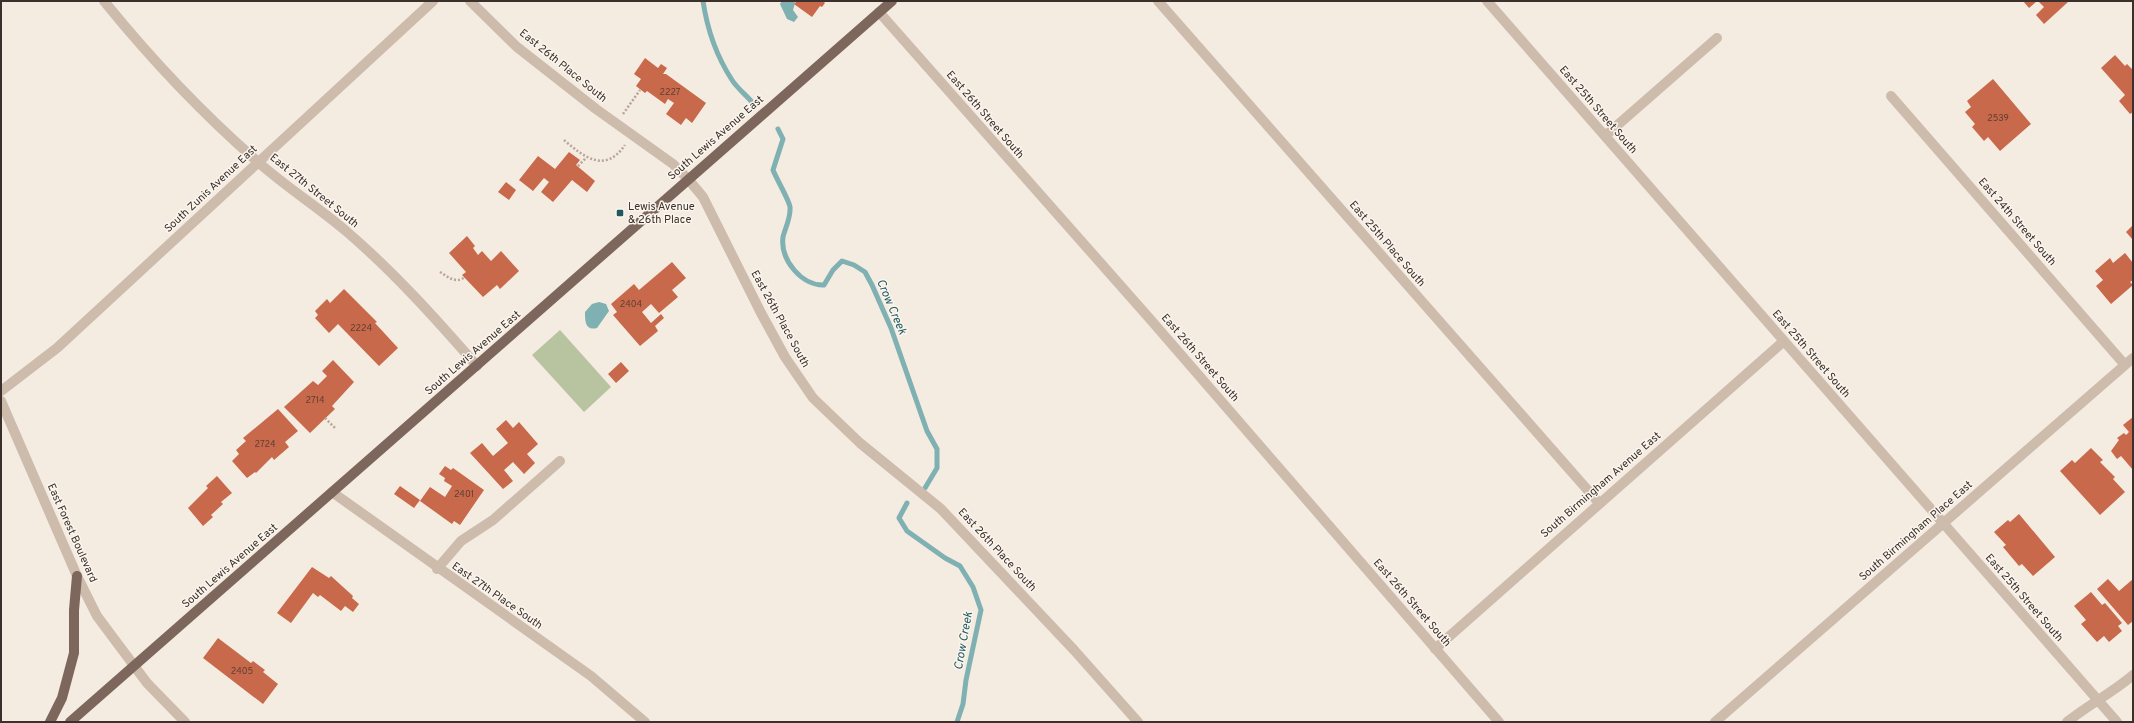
<svg xmlns="http://www.w3.org/2000/svg" width="2134" height="723" viewBox="0 0 2134 723" font-family="Overpass,sans-serif">
<style>
.green{fill:#b8c4a0}
.water{fill:#7fb0b2}
.lines{fill:none;stroke-linecap:round;stroke-linejoin:round}
.stream{stroke:#7fb0b2;stroke-width:5}
.building{fill:#c8694b}
.path{stroke:#b9a596;stroke-width:2.5;stroke-dasharray:2 2;stroke-linecap:butt}
.minor{stroke:#cdbbac;stroke-width:10}
.major{stroke:#7d675c;stroke-width:10}
.poi-dot{fill:#1f5a5e;stroke:#fbf5ee;stroke-width:1.5}
.labels{text-anchor:middle;dominant-baseline:central;stroke-width:3;stroke-linejoin:round;paint-order:stroke}
.number-label{font-size:9px;fill:#5e3e33}
.street-label{font-size:11px;fill:#3b302b;stroke:#fbf5ee}
.poi-label{font-size:11px;fill:#3b302b;stroke:#fbf5ee;text-anchor:start}
.water-label{font-size:12px;font-style:italic;fill:#1f5a5e;stroke:#fbf5ee}
</style>
<rect width="100%" height="100%" fill="#f4ebe1"/>
<path class="green" d="M 560,330 L 611,387 L 584,412 L 532,355 Z"/>
<path class="water" d="M 782,1 L 794,1 L 795,3 L 793,10 L 798,17 L 794,22 L 787,19 L 780,4 Z
M 599,302 L 606,304 L 609,311 L 597,328 C 585,331 585,321 585,312 L 592,304 Z"/>
<g class="lines">
<path class="stream" d="M 703,1 C 707,28 717,57 732,80 C 737,88 745,94 751,101
M 778,129 L 783,139 L 773,170 C 777,180 789,200 790,207 C 791,218 785,228 783,237 C 780,260 802,286 824,285 L 833,270 L 842,261 L 854,265 L 865,272 L 872,285 L 891,328 L 927,431 L 937,449 L 937,468 L 925,488
M 907,503 L 899,518 L 907,531 L 945,558 L 960,566 L 973,587 L 981,610 L 966,680 L 963,704 L 957,722"/>
</g>
<path class="building" d="M 797,1 L 823,1 L 825,3 L 822,7 L 820,6 L 812,17 L 794,4 Z
M 2023,1 L 2037,1 L 2029,8 Z
M 2038,1 L 2067,1 L 2068,2 L 2044,24 L 2036,15 L 2044,7 Z
M 2115,55 L 2125,66 L 2127,64 L 2133,70 L 2133,112 L 2130,114 L 2119,101 L 2125,95 L 2101,68 Z
M 645,58 L 658,68 L 661,64 L 667,68 L 663,74 L 666,74 L 706,103 L 692,123 L 686,118 L 681,125 L 666,114 L 674,103 L 668,99 L 665,104 L 647,91 L 645,93 L 636,86 L 641,79 L 634,74 Z
M 1993,79 L 2031,124 L 2000,151 L 1988,137 L 1984,141 L 1972,127 L 1975,124 L 1965,112 L 1971,107 L 1967,101 Z
M 569,152 L 580,160 L 576,165 L 595,181 L 587,192 L 572,180 L 553,202 L 541,192 L 549,182 L 544,178 L 533,191 L 519,180 L 538,156 L 555,169 Z
M 506,182 L 516,190 L 509,200 L 498,192 Z
M 2133,225 L 2133,240 L 2126,232 Z
M 467,236 L 475,246 L 473,248 L 478,255 L 482,251 L 491,261 L 501,251 L 519,271 L 500,289 L 497,285 L 483,297 L 462,275 L 466,272 L 449,253 Z
M 2125,253 L 2133,263 L 2133,280 L 2130,282 L 2133,285 L 2111,304 L 2096,286 L 2103,280 L 2095,271 L 2110,258 L 2113,263 Z
M 672,262 L 686,278 L 672,290 L 678,297 L 659,313 L 651,304 L 642,312 L 651,323 L 661,314 L 664,318 L 655,326 L 658,331 L 640,346 L 613,315 L 617,312 L 611,304 L 634,284 L 639,290 Z
M 344,289 L 377,322 L 375,323 L 398,348 L 379,366 L 338,324 L 329,333 L 315,318 L 318,315 L 315,311 L 327,299 L 330,303 Z
M 333,360 L 354,382 L 332,406 L 335,409 L 310,433 L 284,407 L 313,381 L 318,385 L 327,376 L 322,371 Z
M 621,362 L 629,371 L 616,383 L 608,374 Z
M 278,409 L 298,431 L 285,442 L 289,447 L 274,460 L 272,457 L 256,473 L 255,472 L 247,478 L 232,461 L 239,454 L 236,450 L 246,441 L 243,438 Z
M 2133,417 L 2133,470 L 2121,456 L 2117,459 L 2111,451 L 2119,440 L 2117,438 L 2124,433 L 2126,435 L 2129,432 L 2123,425 Z
M 506,420 L 513,428 L 519,422 L 538,444 L 527,454 L 535,463 L 524,474 L 513,462 L 504,470 L 513,481 L 503,489 L 470,453 L 482,443 L 493,456 L 508,443 L 496,429 Z
M 2091,448 L 2103,460 L 2100,462 L 2115,477 L 2113,479 L 2125,492 L 2100,515 L 2060,471 L 2072,460 L 2075,463 Z
M 445,466 L 451,470 L 453,468 L 484,490 L 460,525 L 454,521 L 452,524 L 420,501 L 430,487 L 445,497 L 452,486 L 444,481 L 445,478 L 439,474 Z
M 217,476 L 232,493 L 221,502 L 223,504 L 211,515 L 213,517 L 203,526 L 188,508 L 208,488 L 206,486 Z
M 400,486 L 420,500 L 414,508 L 394,494 Z
M 2019,514 L 2055,557 L 2033,576 L 2022,564 L 2019,566 L 2003,547 L 2006,545 L 1994,532 L 2008,520 L 2010,522 Z
M 312,567 L 329,578 L 331,576 L 353,596 L 352,598 L 359,604 L 353,612 L 345,606 L 341,611 L 320,595 L 318,597 L 313,593 L 291,623 L 277,613 Z
M 2108,579 L 2119,591 L 2133,579 L 2133,621 L 2128,625 L 2097,589 Z
M 2091,592 L 2102,605 L 2105,603 L 2122,623 L 2118,626 L 2122,631 L 2109,642 L 2104,636 L 2097,642 L 2081,624 L 2086,620 L 2074,606 Z
M 218,638 L 251,663 L 253,661 L 265,670 L 263,672 L 278,684 L 263,704 L 203,658 Z"/>
<g class="lines">
<path class="path" d="M 623,114 L 640,90
M 564,140 C 584,157 605,174 625,145
M 578,166 L 586,158
M 440,272 C 448,277 456,284 465,277
M 325,418 L 336,429"/>
<path class="minor" d="M 104,1 C 151,59 202,113 258,162 C 286,187 318,207 346,231 C 394,272 436,319 477,366
M 470,1 L 517,47 L 596,109 L 673,164 L 688,179 L 703,197 L 761,313 L 785,357 L 813,398 L 860,443 L 941,509 L 1074,650 L 1138,722
M 1158,1 L 1599,503
M 1487,1 L 2117,722
M 879,12 L 1150,319 L 1499,722
M 1891,96 L 2125,365
M 1605,136 L 1717,38
M 1,391 L 57,348 L 433,1
M 1,401 L 77,576 L 97,616 L 147,683 L 185,722
M 332,492 L 591,676 L 645,722
M 437,569 L 461,541 L 493,520 L 560,461
M 1435,649 L 1784,341
M 1715,722 L 2133,358
M 2067,722 C 2088,705 2112,693 2133,675"/>
<path class="major" d="M 50,722 L 62,698 L 74,653 L 74,610 L 77,576
M 70,722 L 892,1"/>
</g>
<rect class="poi-dot" x="616" y="209" width="8" height="8" rx="2"/>
<g class="labels">
<g class="number-label">
<text x="670" y="92">2227</text>
<text x="1998" y="118">2539</text>
<text x="631" y="304">2404</text>
<text x="361" y="328">2224</text>
<text x="315" y="400">2714</text>
<text x="265" y="444">2724</text>
<text x="464" y="494">2401</text>
<text x="242" y="671">2405</text>
</g>
<g class="street-label">
<text transform="translate(563 66) rotate(39)">East 26th Place South</text>
<text transform="translate(1598 110) rotate(49)">East 25th Street South</text>
<text transform="translate(985 115) rotate(49)">East 26th Street South</text>
<text transform="translate(716 138) rotate(-41)">South Lewis Avenue East</text>
<text transform="translate(211 189) rotate(-43)">South Zunis Avenue East</text>
<text transform="translate(314 191) rotate(39)">East 27th Street South</text>
<text transform="translate(2017 222) rotate(49)">East 24th Street South</text>
<text transform="translate(1387 244) rotate(49)">East 25th Place South</text>
<text transform="translate(780 319) rotate(61)">East 26th Place South</text>
<text transform="translate(473 353) rotate(-41)">South Lewis Avenue East</text>
<text transform="translate(1811 354) rotate(49)">East 25th Street South</text>
<text transform="translate(1200 358) rotate(49)">East 26th Street South</text>
<text transform="translate(1601 485) rotate(-41)">South Birmingham Avenue East</text>
<text transform="translate(1916 531) rotate(-41)">South Birmingham Place East</text>
<text transform="translate(72 533) rotate(66)">East Forest Boulevard</text>
<text transform="translate(997 550) rotate(47)">East 26th Place South</text>
<text transform="translate(230 566) rotate(-41)">South Lewis Avenue East</text>
<text transform="translate(497 596) rotate(35)">East 27th Place South</text>
<text transform="translate(2024 598) rotate(49)">East 25th Street South</text>
<text transform="translate(1412 603) rotate(49)">East 26th Street South</text>
</g>
<g class="poi-label">
<text x="628" y="207">Lewis Avenue<tspan x="628" dy="13">&amp; 26th Place</tspan></text>
</g>
<g class="water-label">
<text transform="translate(891 307) rotate(67)">Crow Creek</text>
<text transform="translate(964 641) rotate(-80)">Crow Creek</text>
</g>
</g>
<rect width="2134" height="723" fill="none" stroke="#3b302b" stroke-width="4"/>
</svg>
